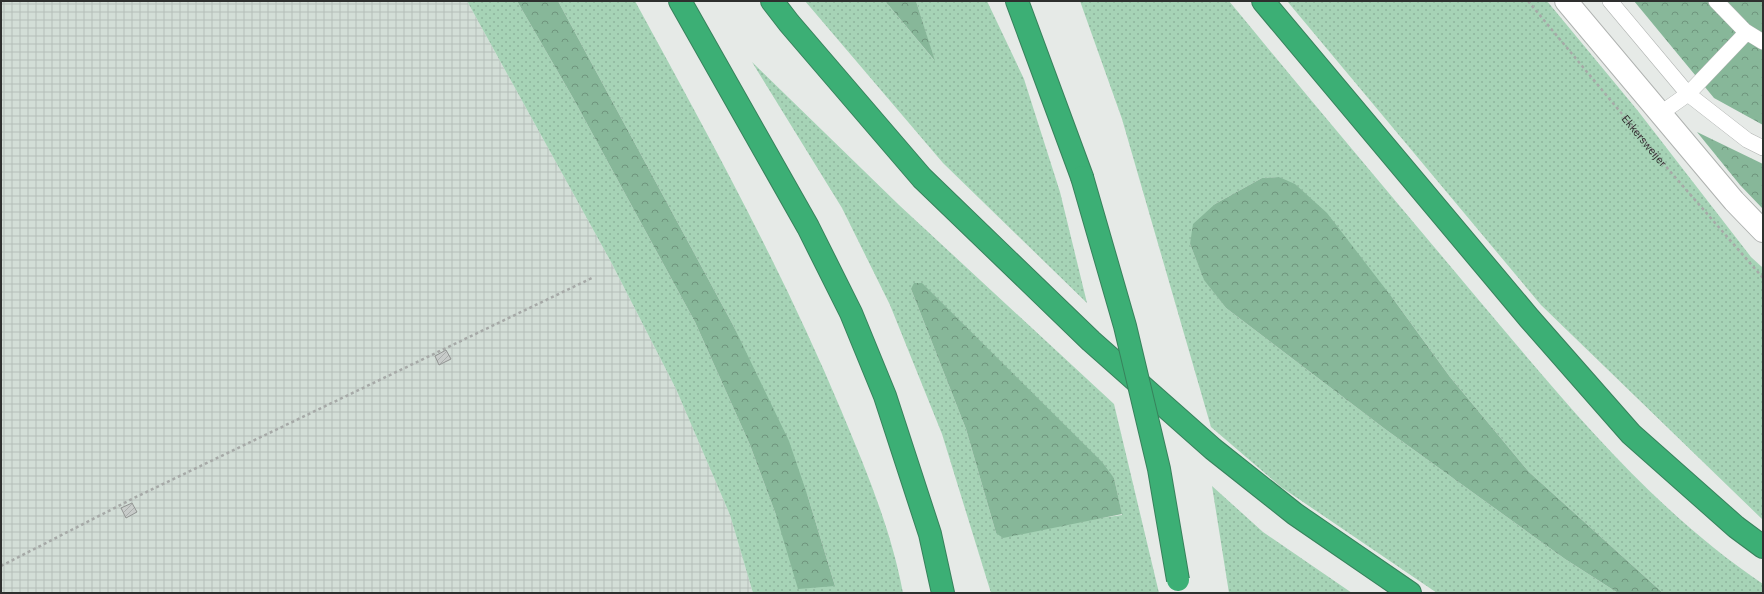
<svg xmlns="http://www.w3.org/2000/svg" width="1764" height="594" viewBox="0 0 1764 594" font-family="'IBM Plex Sans',sans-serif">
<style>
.industrial{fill:url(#industrial-grid)}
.grass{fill:url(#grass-dots);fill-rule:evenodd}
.forest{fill:url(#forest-crowns)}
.building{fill:url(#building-hatch);stroke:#929593}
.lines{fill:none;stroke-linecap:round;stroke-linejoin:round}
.service-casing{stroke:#afb2b0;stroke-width:16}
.minor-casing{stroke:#afb2b0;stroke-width:24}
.motorway-casing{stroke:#37825c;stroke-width:24}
.path{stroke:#a6a9a7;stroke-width:2.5;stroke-dasharray:3 3;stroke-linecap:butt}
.service{stroke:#fff;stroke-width:15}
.minor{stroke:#fff;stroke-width:22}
.motorway{stroke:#3caf75;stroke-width:22}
.motorway-bridge-casing{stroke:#37825c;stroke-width:24;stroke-linecap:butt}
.motorway-bridge{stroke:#3caf75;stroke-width:22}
.labels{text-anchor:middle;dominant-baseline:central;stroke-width:3.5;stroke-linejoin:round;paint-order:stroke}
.street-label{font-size:11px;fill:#2e2f2e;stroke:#fff}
</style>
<defs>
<pattern id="industrial-grid" width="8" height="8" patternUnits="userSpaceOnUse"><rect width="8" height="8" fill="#d3ded7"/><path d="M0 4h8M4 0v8" fill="none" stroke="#b5bfb9"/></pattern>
<pattern id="grass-dots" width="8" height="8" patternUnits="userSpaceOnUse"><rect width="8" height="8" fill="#a6d3b6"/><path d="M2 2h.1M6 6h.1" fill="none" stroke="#8fb59d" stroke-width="1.8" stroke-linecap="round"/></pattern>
<pattern id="forest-crowns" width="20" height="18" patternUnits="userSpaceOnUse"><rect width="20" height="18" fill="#87b799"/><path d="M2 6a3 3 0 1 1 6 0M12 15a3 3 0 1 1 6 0" fill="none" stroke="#6f957d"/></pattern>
<pattern id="building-hatch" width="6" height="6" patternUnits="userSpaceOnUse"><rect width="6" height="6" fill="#c7cbc9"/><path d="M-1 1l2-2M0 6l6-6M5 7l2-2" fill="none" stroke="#abafad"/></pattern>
</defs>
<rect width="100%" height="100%" fill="#e6eae7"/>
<path class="industrial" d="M 1,1 L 467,1 L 611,262 L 676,389 L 730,515 L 753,593 L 1,593 Z"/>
<path class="grass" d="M 467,1 L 517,1 L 573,98 L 695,322 L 750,445 L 776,515 L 835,586 L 808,497 L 733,325 L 558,1 L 635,1 C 708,135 782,269 841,410 C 866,470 891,529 903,593 L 753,593 L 730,515 L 676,389 L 611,262 Z
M 805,1 L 885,1 L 934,60 L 916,1 L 987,1 L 1024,79 L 1060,192 L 1087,303 L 943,163 Z
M 1080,1 L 1229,1 C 1311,101 1394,199 1477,298 C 1564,401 1650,508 1763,584 L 1763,593 L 1663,593 L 1529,472 L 1450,377 L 1394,300 L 1279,177 L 1262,178 L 1215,204 L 1190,244 L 1204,279 L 1226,308 L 1385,429 L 1565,559 L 1618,593 L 1437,593 L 1281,487 L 1211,427 L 1122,119 Z
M 1287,1 L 1547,1 L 1638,111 L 1751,257 L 1763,268 L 1763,520 L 1541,305 Z
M 752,62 L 899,205 L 1114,404 L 1159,593 L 991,593 L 942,434 L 890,305 L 842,208 ZM 911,289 L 1114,478 L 1122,515 L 996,533 L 966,429 Z
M 1212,486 L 1263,532 L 1352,593 L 1229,593 Z"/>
<path class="forest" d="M 517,1 L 558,1 L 733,325 L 789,441 L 808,497 L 835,586 L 798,589 L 776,515 L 750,445 L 695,322 L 573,98 Z
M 885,1 L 916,1 L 935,61 Z
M 1634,1 L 1763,1 L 1763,125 L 1714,98 Z
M 1697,132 L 1763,164 L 1763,209 L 1740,185 Z
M 1279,177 L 1295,184 L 1327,213 L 1394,300 L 1450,377 L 1529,472 L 1663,593 L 1618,593 L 1565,559 L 1385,429 L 1226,308 L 1204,280 L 1190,244 L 1193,224 L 1215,204 L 1262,178 Z
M 914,283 L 922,283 L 1102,462 L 1114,478 L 1122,514 L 1003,538 L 996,533 L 966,429 L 911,289 Z"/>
<path class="building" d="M 446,350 L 451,359 L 439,365 L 435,356 Z
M 132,503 L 137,512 L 126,518 L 121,508 Z"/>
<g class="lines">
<g class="service-casing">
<path id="service" d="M 1610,1 L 1688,94 L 1747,140 L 1763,148
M 1716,1 L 1745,31 L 1763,42
M 1661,113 L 1688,94 L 1747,32"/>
</g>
<g class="minor-casing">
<path id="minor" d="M 1566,1 L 1734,201 L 1763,231"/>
</g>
<g class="motorway-casing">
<path id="motorway" d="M 680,1 L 808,227 L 851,313 L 885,396 L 930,534 L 943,593
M 772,1 L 789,23 L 922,178 L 1091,341 L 1213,449 L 1295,514 L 1410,593
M 1017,1 L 1082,177
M 1263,1 L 1529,318 L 1631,434 L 1736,527 L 1763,547"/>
</g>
<g class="path">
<path id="s1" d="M 1528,1 L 1662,162 L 1763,278"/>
<path d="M 1,566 L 136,497 L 594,277"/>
</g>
<use href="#service" class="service"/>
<use href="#minor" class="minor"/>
<use href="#motorway" class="motorway"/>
<g class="motorway-bridge-casing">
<path id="motorway-bridge" d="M 1082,177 L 1125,326 L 1159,469 L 1178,580"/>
</g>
<use href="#motorway-bridge" class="motorway-bridge"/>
</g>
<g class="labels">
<g class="street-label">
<text stroke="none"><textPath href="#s1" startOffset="182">Ekkersweijer</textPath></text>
</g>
</g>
<rect width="1764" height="594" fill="none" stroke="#2e2f2e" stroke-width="4"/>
</svg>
